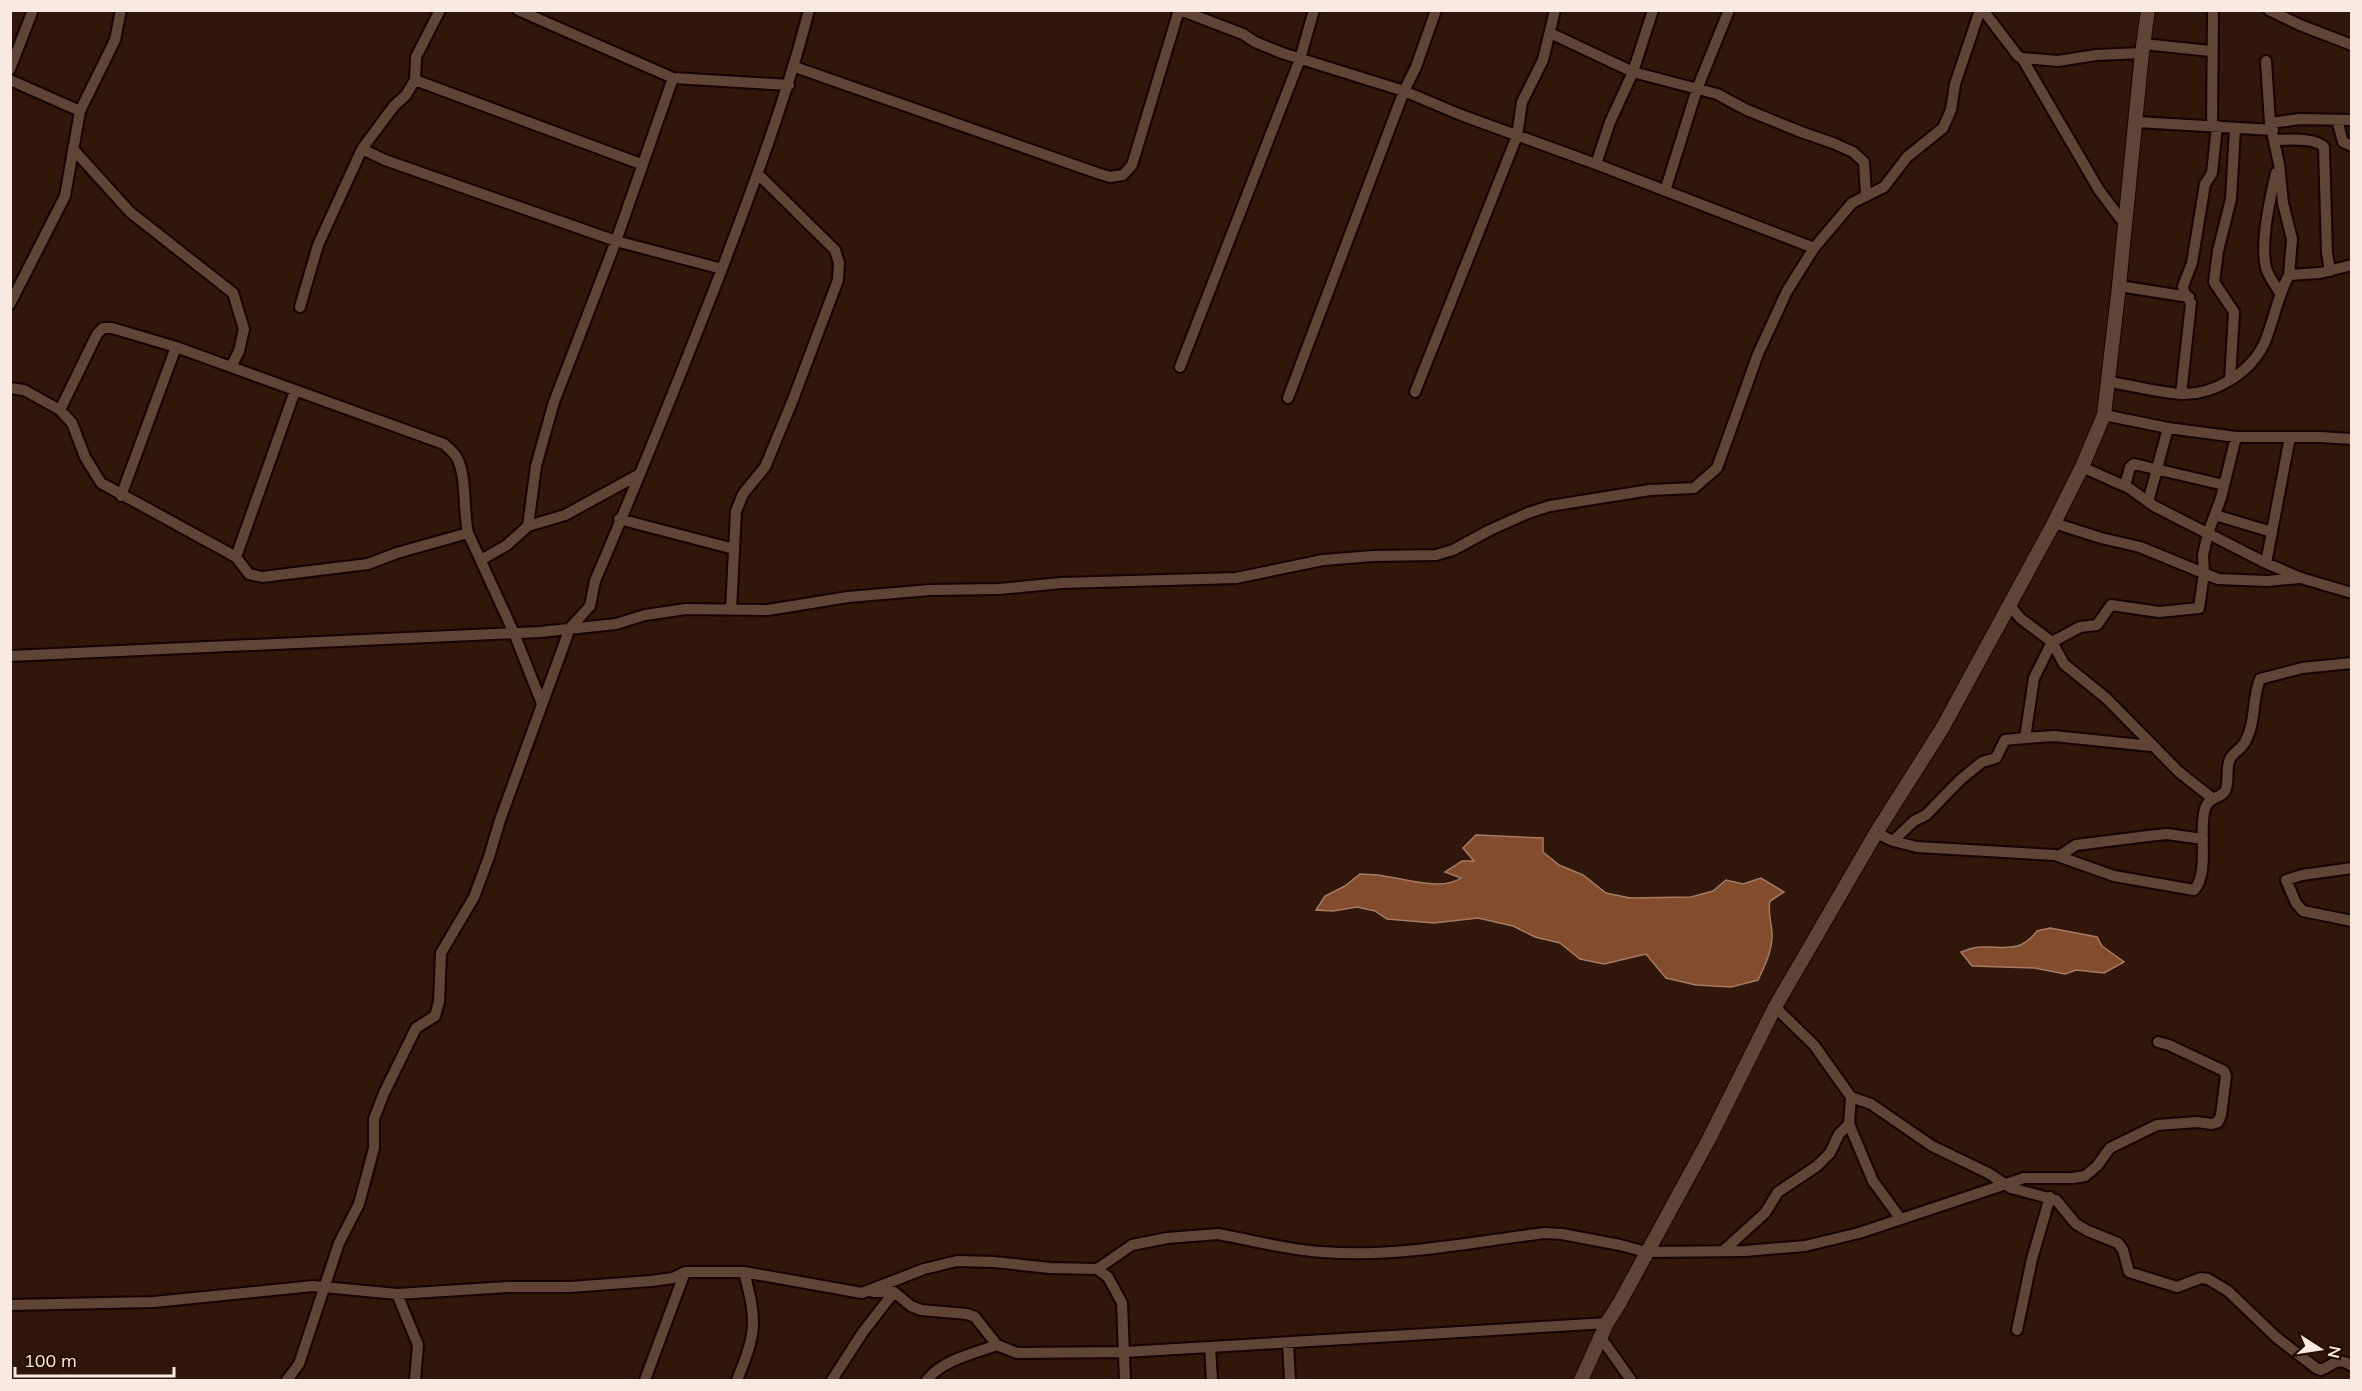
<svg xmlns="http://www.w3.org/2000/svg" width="2362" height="1391" viewBox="0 0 2362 1391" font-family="Mulish,sans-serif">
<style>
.water{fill:#824c2d;stroke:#a67b63;stroke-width:1.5}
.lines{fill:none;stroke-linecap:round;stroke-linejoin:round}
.minor-casing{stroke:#160300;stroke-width:14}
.tertiary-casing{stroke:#160300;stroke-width:16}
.minor{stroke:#604435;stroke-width:10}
.tertiary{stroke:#604435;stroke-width:14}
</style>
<rect width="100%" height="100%" fill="#30170a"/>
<path class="water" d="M 1476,835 L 1543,838 L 1543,852 L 1559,865 L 1583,875 L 1606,893 L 1630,898 L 1691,897 L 1713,891 L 1726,880 L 1743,884 L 1761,878 L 1784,892 L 1770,901 C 1767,915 1773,926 1772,939 C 1771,954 1764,967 1758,980 L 1731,987 L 1696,985 L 1666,978 L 1646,954 L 1604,964 L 1580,959 L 1560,943 L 1535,937 L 1513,926 L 1478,918 L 1434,923 L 1387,919 L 1375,911 L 1357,907 L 1333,911 L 1316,910 L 1325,896 L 1345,886 L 1360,874 C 1368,875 1376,874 1384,876 C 1405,879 1443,891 1461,878 L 1445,872 L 1462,861 L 1474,861 L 1463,848 Z
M 2050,928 L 2097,937 L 2102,946 L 2124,962 L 2104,973 L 2076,970 L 2065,974 L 2035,968 L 1972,966 L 1961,952 C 1967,950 1974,947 1980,947 C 2004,946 2020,954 2037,931 Z"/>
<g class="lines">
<g class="minor-casing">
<path id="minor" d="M 518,10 L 673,78 L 789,85
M 1180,10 L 1243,34 L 1255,42 L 1282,53 L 1404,91 L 1461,115 L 1596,164 L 1814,248
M 1983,10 L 2018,56 L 2022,58 L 2099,190 L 2126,226
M 2269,10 L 2300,25 L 2352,45
M 1550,33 L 1633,72 L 1717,94 L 1747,110 L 1801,132 L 1833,143 L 1853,152 L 1864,162 L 1866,195
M 2143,44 L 2211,51
M 2022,58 L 2058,61 L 2096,55 L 2142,53
M 2266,61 L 2270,123 L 2279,164 L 2283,203 L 2292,239 L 2289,275
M 795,67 L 1097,173 L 1110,177 L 1123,175 L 1132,165 L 1179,10
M 10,69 L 33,10
M 10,80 L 80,111
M 415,80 L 641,164
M 2337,120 L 2343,142 L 2352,146
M 2137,122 L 2273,130
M 2270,123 L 2300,119 L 2352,120
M 2212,126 L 2213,10
M 2274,140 C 2287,140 2315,137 2324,147 L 2327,253 L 2330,271
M 73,149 L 130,212 L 233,293 L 244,329 L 239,351 L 231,367
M 362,149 L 385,160 L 616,241 L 722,269
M 1596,164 L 1610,122 L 1633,72 L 1653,10
M 2276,173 C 2270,199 2260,242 2266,268 C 2269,277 2275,285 2280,293
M 1665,191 L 1697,89 L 1729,10
M 2119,286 L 2189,297
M 10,304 L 65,196 L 80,111 L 115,40 L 121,10
M 300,307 L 318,245 L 362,149 L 394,106 L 406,95 L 415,80 L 416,57 L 440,10
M 1180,367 L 1300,59 L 1314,10
M 2230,380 L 2234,312 L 2214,282 L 2218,251 L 2231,199 L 2235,129
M 2109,382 C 2132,385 2160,393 2182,394 C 2214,395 2250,373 2264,344 C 2274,321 2277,297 2289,275 L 2320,273 L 2352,265
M 10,388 L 24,390 L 60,410 L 72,423 L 85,457 L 101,483 L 236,557 L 249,574 L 262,577 L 368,564 L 397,553 L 468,533
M 1415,392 L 1517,136 L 1522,102 L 1543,60 L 1555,10
M 2181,394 L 2191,303 L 2184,292 L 2183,286 L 2192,263 L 2205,184 L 2212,173 L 2217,126
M 1288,398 L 1404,91 L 1416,67 L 1436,10
M 60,410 L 97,334 L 103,328 L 112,328 L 176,347 L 444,444 C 448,448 455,453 457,458 C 467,477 463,511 468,533 L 514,633 L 542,704
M 2104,415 L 2168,428 L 2236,437 L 2320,437 L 2352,439
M 2082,467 L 2129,488 L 2154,506 L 2266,563 L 2301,578 L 2352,593
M 2125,486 L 2130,467 L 2134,464 L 2224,485
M 121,496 L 176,347
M 2148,502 L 2168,428
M 2215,515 L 2272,532
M 619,519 L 734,549
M 2054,523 L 2101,538 L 2140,547 L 2218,579 L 2267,581 L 2299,578
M 528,526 L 536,466 L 554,402 L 616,241 L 673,78
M 236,557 L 295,391
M 481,560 L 507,545 L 528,526 L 565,515 L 640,474
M 2266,563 L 2290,437
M 2009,604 L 2020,618 L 2052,642 L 2064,664 L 2106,698 L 2179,772 L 2212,798
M 731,610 L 736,511 L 743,494 L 765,467 L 792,402 L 838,280 L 839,263 L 835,250 L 758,174
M 10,656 L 540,632 L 616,624 L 645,615 L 686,609 L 768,610 L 848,597 L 930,590 L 999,589 L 1061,583 L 1236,578 L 1323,560 L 1373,556 L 1436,555 L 1453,550 L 1490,530 L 1528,513 L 1550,506 L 1650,490 L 1694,488 L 1717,468 L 1758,354 L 1787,291 L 1814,248 L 1852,203 L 1884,187 L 1907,157 L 1943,128 L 1951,110 L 1955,84 L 1980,10
M 2151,746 L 2054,736 L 2025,738 L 2034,678 L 2052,642 L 2080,627 L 2097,625 L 2111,605 L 2159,612 L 2199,608 L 2204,573 L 2203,555 L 2208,533 L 2221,498 L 2236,437
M 1876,833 L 1893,841 L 1917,847 L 2055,855 L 2114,876 L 2194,890 C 2210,873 2198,830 2205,809 C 2209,796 2220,799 2225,791 C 2230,782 2225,769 2230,759 C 2233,752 2242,749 2245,742 C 2256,723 2252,699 2260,679 L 2302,668 L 2352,663
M 1893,841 L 1914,821 L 1926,815 L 1960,780 L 1982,762 L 1996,758 L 2005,740 L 2025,738
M 2059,856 L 2076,845 L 2148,836 L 2167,834 L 2203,839
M 2352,868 L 2302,875 L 2286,880 L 2296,903 L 2303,911 L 2352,921
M 1775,1007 L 1814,1045 L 1851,1097 L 1871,1104 L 1932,1146 L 1988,1173 L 2011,1188 L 2056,1200 L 2076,1224 L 2088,1231 L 2118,1243 L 2123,1250 L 2129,1272 L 2177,1287 L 2201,1278 L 2208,1279 L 2228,1291 L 2276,1337 L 2316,1368 L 2321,1370 C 2333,1365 2338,1356 2352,1366
M 1851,1097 L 1849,1124 L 1873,1181 L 1900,1218
M 1723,1251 L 1765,1213 L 1778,1192 L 1817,1166 L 1830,1153 L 1839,1134 L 1849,1124
M 1097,1269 L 1132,1245 L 1167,1238 L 1218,1234 C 1252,1240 1287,1250 1322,1252 C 1397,1258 1470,1242 1545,1233 L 1562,1234 L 1620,1245 L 1646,1252 L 1745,1251 L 1805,1246 L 1859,1233 L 2024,1178 L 2073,1178 L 2085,1176 L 2097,1166 L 2110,1148 L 2157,1125 L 2197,1122 L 2212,1124 L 2218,1122 L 2221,1115 L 2226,1076 L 2224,1071 L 2169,1045 L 2158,1042
M 873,1292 L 894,1292 L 911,1306 L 921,1310 L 967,1314 L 975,1317 L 997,1345 L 1017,1353 L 1125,1352 L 1210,1347 L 1212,1380
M 397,1294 L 418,1345 L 415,1380
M 10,1305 L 154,1302 L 313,1286 L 397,1294 L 508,1287 L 570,1287 L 651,1281 L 673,1278 L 685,1272 L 744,1272 L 862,1293 L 924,1269 L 957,1261 L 994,1262 L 1050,1268 L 1097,1269 L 1108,1277 L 1122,1303 L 1125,1380
M 2017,1330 L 2032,1259 L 2050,1197
M 1601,1338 L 1631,1380
M 1288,1343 L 1290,1380
M 1210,1347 L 1607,1323
M 287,1380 L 299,1364 L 339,1243 L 359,1204 L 374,1148 L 374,1119 L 384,1093 L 416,1028 L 435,1016 L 439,1002 L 441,953 L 474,897 L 489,857 L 500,820 L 570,628 L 590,606 L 595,581 C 639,478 681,374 722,269 C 754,184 786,99 809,10
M 645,1380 L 685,1272
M 737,1380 C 757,1331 757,1322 744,1272
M 832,1380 L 863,1332 L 894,1292
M 927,1380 C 942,1360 975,1353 997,1345"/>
</g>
<g class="tertiary-casing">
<path id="tertiary" d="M 1581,1380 L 1607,1323 L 1619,1304 L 1709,1139 L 1775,1007 L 1876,833 L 1943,727 L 2054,523 L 2082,467 L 2104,415 L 2119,286 L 2142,53 L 2148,10"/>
</g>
<use href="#minor" class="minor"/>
<use href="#tertiary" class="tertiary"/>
</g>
<rect width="2362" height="1391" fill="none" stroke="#fae9e0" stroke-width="24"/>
<g transform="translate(2320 1349) rotate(102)" stroke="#250e03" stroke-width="4.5" paint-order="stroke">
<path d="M0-4.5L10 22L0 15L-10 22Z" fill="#fae9e0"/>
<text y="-9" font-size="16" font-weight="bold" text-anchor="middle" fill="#fae9e0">N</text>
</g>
<path d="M15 1367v9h159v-9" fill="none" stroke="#fae9e0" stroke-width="3"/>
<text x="24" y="1367" font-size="18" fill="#fae9e0" stroke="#250e03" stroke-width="4.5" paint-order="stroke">100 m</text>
</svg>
